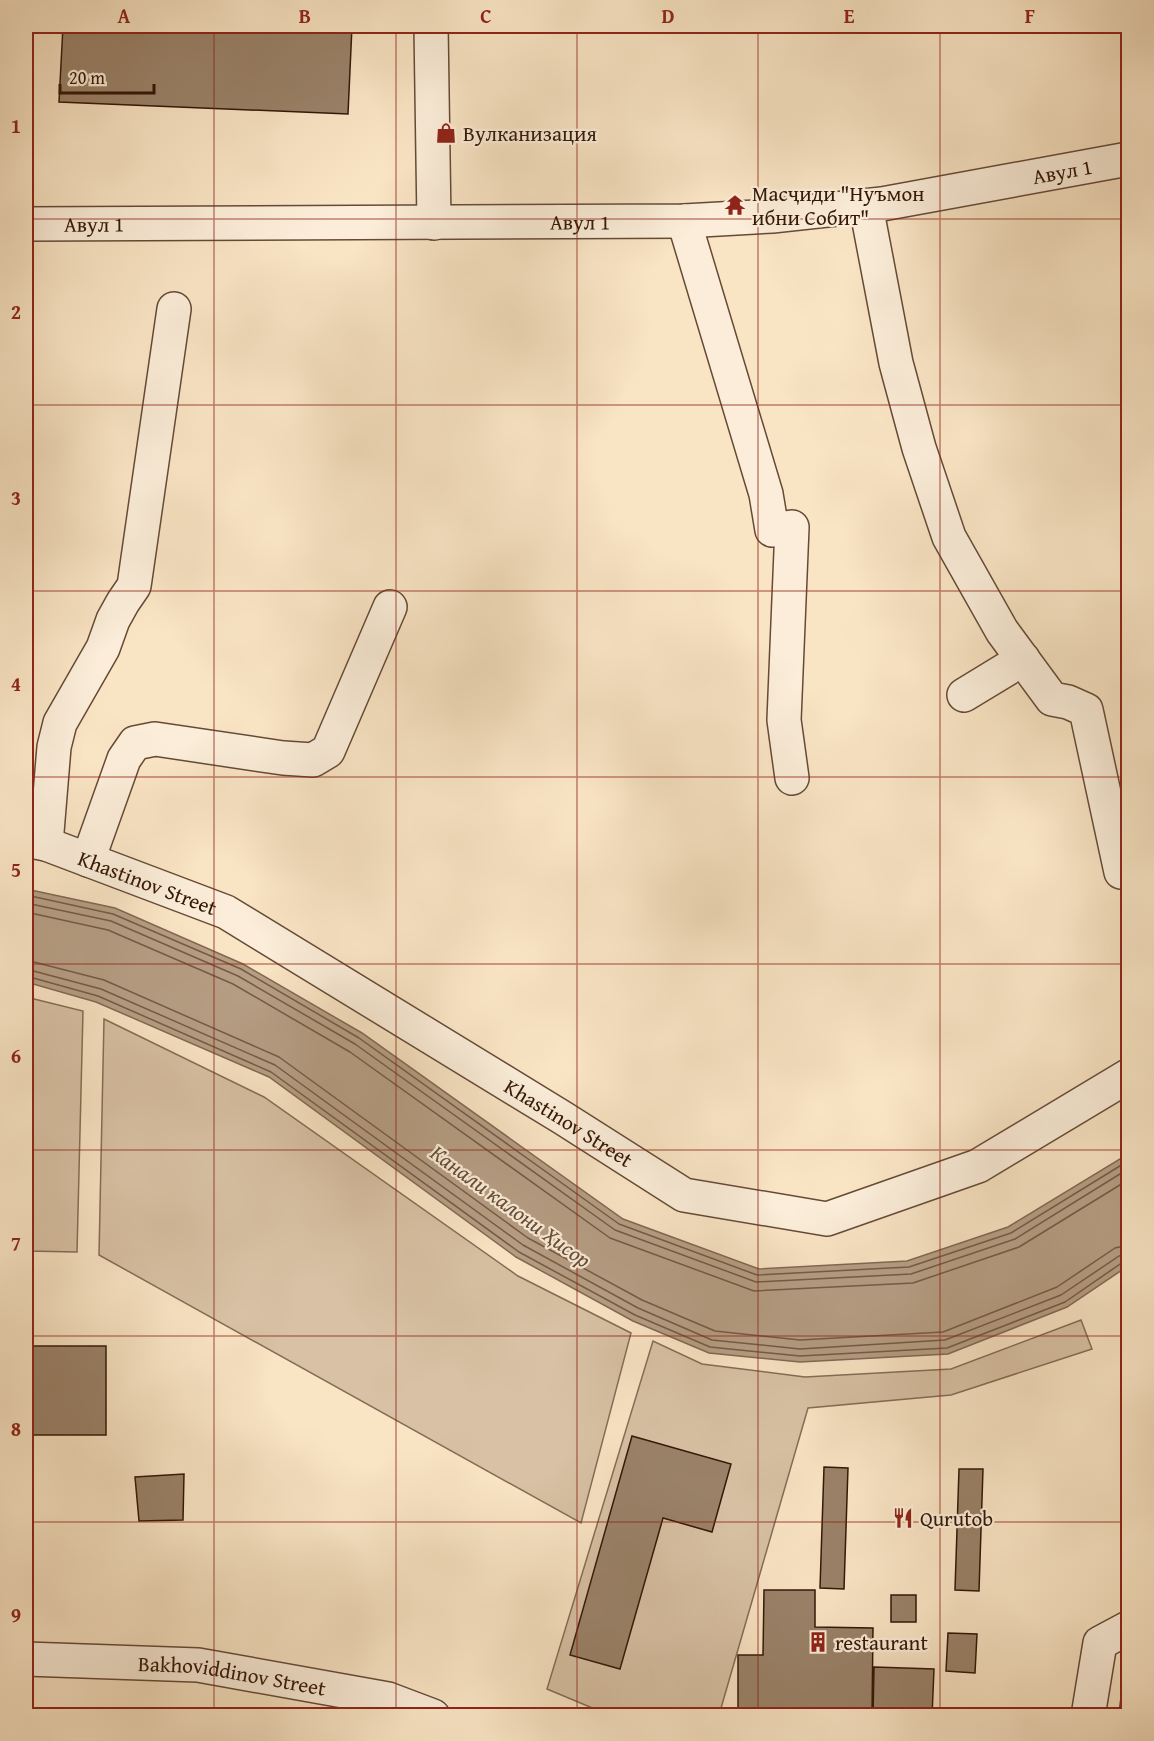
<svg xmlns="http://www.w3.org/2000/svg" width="1154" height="1741" viewBox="0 0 1154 1741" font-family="'Gentium Book Plus',serif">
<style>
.green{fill:#d8c1a4;stroke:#866c56;stroke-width:1.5}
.water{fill:#b69e84;stroke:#826852;stroke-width:1.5}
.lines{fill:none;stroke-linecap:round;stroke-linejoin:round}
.shore{stroke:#755a46;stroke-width:1.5}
.building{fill:#9a8269;stroke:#341707;stroke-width:1.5}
.minor-casing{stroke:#654a36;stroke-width:36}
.minor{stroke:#fbedd9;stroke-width:33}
.grid{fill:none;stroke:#8f2418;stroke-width:1.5;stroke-opacity:0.55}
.labels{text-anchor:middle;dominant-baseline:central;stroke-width:4.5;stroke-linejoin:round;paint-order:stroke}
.poi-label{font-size:21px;fill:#341707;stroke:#fbedd9;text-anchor:start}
.street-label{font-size:21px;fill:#341707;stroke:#fbedd9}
.water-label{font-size:22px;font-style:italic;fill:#684d39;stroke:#fbedd9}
.neatline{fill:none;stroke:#8f2418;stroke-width:2}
.grid-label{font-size:20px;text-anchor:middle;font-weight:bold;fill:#8f2418}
</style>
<rect width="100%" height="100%" fill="#f9e4c4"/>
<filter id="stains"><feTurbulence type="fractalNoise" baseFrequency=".00333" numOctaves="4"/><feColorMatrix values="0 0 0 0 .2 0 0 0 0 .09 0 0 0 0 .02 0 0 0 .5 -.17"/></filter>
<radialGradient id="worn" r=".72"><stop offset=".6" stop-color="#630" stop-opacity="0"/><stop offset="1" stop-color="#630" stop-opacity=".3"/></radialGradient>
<path class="green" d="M 26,997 L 83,1011 L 77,1252 L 26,1251 Z
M 104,1019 L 264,1097 L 518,1276 L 631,1333 L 581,1523 L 99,1255 Z
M 1081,1320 L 1092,1349 L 951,1395 L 808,1408 L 719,1715 L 609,1715 L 547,1689 L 653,1341 L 702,1364 L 805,1377 L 951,1369 Z"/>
<path class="water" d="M 26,889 L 115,908 L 243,964 L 362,1033 L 623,1219 L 759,1269 L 907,1261 L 1008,1227 L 1128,1154 L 1128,1266 L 1067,1307 L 948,1354 L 800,1362 L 709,1353 L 633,1321 L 516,1257 L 269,1077 L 96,1002 L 26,982 Z"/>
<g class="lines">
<path class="shore" d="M 26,895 L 113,914 L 241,969 L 359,1038 L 619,1224 L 757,1275 L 909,1267 L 1011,1233 L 1128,1161
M 26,903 L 111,921 L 238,976 L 355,1044 L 615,1230 L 756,1282 L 911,1274 L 1015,1239 L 1128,1169
M 26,912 L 108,930 L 233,984 L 350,1052 L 610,1238 L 754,1291 L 913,1283 L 1019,1247 L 1128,1180
M 26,960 L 104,980 L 279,1057 L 528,1238 L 642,1300 L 715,1331 L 800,1340 L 943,1332 L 1057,1287 L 1115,1248 L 1128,1245
M 26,969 L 101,989 L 275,1065 L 523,1245 L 638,1308 L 712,1340 L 800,1349 L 945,1340 L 1061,1295 L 1119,1256 L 1128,1254
M 26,976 L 98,996 L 271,1072 L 519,1252 L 635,1315 L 710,1347 L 800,1356 L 947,1348 L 1065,1302 L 1123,1262 L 1128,1262"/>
</g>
<path class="building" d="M 63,26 L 234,31 L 234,26 L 352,26 L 348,114 L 59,102 Z
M 28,1346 L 106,1346 L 106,1435 L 27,1435 Z
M 632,1436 L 731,1464 L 712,1532 L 663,1518 L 620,1669 L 570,1655 Z
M 824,1467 L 848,1468 L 844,1589 L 820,1588 Z
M 959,1469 L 983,1469 L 979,1591 L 955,1590 Z
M 184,1474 L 183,1520 L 139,1521 L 135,1477 Z
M 764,1590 L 815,1590 L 815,1627 L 873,1628 L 872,1716 L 738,1716 L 738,1655 L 763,1655 Z
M 891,1595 L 916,1595 L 916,1622 L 891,1622 Z
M 948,1633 L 977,1634 L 975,1673 L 946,1671 Z
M 1126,1650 L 1128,1650 L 1128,1716 L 1119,1716 Z
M 874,1667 L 934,1669 L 932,1716 L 873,1716 Z"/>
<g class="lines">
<g class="minor-casing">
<g id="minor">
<path d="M 431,26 L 434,223"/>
<path d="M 866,206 L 896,363 L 919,448 L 949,537 L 1002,631 L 1052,699 L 1068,702 L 1086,710 L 1121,872"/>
<path d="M 684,221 L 766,494 L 772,530 L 792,527 L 784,720 L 792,778"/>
<path id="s1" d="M 26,224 L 684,221 L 772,216 L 882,204 L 1128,159"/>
<path d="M 964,695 L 1023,659"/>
<path id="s2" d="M 26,840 L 46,844 L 226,912 L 563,1118 L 684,1195 L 827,1219 L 978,1166 L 1128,1076"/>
<path d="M 46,844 L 54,747 L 60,723 L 103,648 L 113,620 L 123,602 L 134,586 L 174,309"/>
<path d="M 88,860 L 124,759 L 135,743 L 155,739 L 283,758 L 313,760 L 328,751 L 390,607"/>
<path id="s3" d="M 26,1659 L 198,1665 L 388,1699 L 433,1716"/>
<path d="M 1088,1716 L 1100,1643 L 1128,1628"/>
</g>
</g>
<use href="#minor" class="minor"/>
</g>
<path class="grid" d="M 214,26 L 214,1716M 396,26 L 396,1716M 577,26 L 577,1716M 758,26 L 758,1716M 940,26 L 940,1716M 26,219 L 1128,219M 26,405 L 1128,405M 26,591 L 1128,591M 26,777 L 1128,777M 26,964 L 1128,964M 26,1150 L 1128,1150M 26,1336 L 1128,1336M 26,1522 L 1128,1522"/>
<defs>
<g id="shop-bare" transform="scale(1.62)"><path d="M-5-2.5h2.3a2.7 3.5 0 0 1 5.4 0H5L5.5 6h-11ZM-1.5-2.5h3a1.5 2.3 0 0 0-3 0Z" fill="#8f2418" stroke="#fbedd9" stroke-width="2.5" paint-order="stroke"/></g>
<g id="temple-bare" transform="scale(1.62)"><path d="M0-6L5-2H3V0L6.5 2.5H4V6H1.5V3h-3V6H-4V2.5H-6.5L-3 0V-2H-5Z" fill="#8f2418" stroke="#fbedd9" stroke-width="2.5" paint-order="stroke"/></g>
<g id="restaurant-bare" transform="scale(1.62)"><path d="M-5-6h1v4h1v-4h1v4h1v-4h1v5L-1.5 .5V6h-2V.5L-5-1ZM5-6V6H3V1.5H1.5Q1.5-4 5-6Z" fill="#8f2418" stroke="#fbedd9" stroke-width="2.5" paint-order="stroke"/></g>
<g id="building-bare" transform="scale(1.62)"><path d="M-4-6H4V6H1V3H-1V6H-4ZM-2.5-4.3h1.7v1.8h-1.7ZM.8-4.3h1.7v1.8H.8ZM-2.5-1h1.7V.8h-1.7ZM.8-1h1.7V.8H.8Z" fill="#8f2418" stroke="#fbedd9" stroke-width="2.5" paint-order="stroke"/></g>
</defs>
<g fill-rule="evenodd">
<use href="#shop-bare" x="446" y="133"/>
<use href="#temple-bare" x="735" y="205"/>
<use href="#restaurant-bare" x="903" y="1518"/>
<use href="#building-bare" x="818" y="1642"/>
</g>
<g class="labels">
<g class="poi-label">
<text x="463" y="133">Вулканизация</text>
<text x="752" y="193">Масҷиди "Нуъмон<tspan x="752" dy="24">ибни Собит"</tspan></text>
<text x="920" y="1518">Qurutob</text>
<text x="835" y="1642">restaurant</text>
</g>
<g class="street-label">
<text stroke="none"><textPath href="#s1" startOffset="1040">Авул 1</textPath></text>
<text stroke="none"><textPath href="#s1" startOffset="554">Авул 1</textPath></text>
<text stroke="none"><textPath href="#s1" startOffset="68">Авул 1</textPath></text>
<text stroke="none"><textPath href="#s2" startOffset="129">Khastinov Street</textPath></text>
<text stroke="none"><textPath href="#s2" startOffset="615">Khastinov Street</textPath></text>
<text stroke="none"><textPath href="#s3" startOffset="207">Bakhoviddinov Street</textPath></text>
</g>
<g class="water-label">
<text transform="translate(511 1206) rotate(36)">Канали калони Ҳисор</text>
</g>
</g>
<rect width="1154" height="1741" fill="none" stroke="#f9e4c4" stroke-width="66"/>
<path d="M60 84v9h94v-9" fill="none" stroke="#341707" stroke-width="3"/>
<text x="69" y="84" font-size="18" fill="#341707" stroke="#fbedd9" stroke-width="4.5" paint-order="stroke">20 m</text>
<rect x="33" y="33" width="1088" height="1675" class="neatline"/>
<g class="grid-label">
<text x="124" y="23">A</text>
<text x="305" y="23">B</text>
<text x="486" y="23">C</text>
<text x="668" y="23">D</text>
<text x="849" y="23">E</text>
<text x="1030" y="23">F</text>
<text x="16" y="133">1</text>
<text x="16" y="319">2</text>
<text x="16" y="505">3</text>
<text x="16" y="691">4</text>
<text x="16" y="877">5</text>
<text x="16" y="1063">6</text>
<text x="16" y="1250">7</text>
<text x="16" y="1436">8</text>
<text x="16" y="1622">9</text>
</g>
<rect width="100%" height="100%" filter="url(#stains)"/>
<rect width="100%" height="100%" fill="url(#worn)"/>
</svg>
